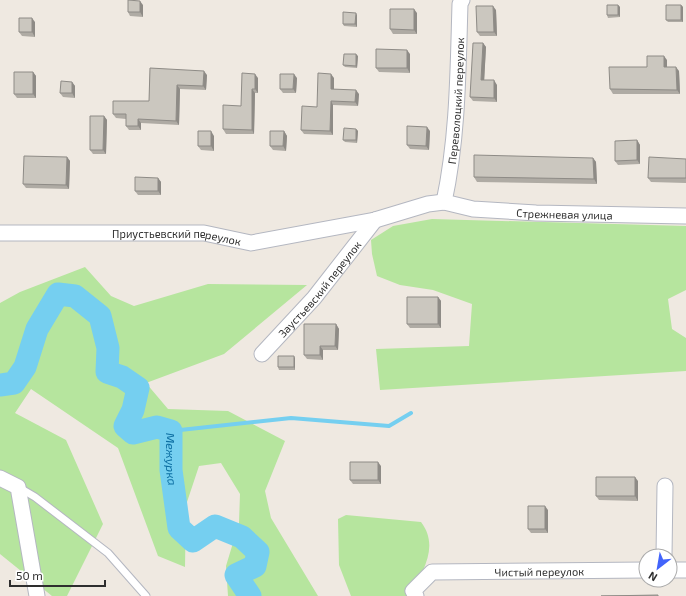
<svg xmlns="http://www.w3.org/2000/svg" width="686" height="596" viewBox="0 0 686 596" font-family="'Exo 2',sans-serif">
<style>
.green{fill:#b6e59e}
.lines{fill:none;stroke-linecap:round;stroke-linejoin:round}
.stream{stroke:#75cff0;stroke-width:4}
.river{stroke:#75cff0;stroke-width:23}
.lane-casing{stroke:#b4b7c1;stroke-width:9}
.street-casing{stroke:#b4b7c1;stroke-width:17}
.lane{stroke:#fff;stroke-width:7}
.street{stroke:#fff;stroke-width:15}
.wall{fill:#afaba4}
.shaded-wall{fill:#8e8b86}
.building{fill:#cbc7bf;stroke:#8e8b86}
.labels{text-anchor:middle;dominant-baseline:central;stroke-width:4;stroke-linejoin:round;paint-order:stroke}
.street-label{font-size:11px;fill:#2e2e2e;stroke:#fff}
.water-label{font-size:12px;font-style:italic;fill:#0d6fa3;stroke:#fff}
</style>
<rect width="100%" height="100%" fill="#efe9e1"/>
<path class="green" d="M 432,219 L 686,226 L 686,290 L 668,299 L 672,329 L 686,338 L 686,371 L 380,390 L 376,349 L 469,346 L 472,304 L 433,290 L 400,285 L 377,276 L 372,254 L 371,240 L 393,226 Z
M 85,267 L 111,296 L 134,306 L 208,284 L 307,285 L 224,354 L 146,383 L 168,409 L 228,411 L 285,441 L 265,491 L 271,518 L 318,596 L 228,596 L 226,566 L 239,523 L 240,494 L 221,463 L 199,466 L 186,505 L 185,567 L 158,556 L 118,448 L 31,389 L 15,413 L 66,440 L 103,524 L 67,596 L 52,596 L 0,554 L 0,303 L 20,292 Z
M 346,515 L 421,522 C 440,547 422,571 411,596 L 351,596 L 339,565 L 338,519 Z"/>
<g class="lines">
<path class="stream" d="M 171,431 L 291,418 L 389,426 L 411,413"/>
<path class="river" id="s1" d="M 0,385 L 14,383 L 25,367 L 37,329 L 58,294 L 75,296 L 100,316 L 108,348 L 107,372 L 122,377 L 138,388 L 133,410 L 125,426 L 133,433 L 157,427 L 171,431 L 171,470 L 179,528 L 193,541 L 215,526 L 242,537 L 258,552 L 255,566 L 236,575 L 250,596"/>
<g class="lane-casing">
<path id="lane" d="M 18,487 L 35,497 L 108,553 L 146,596"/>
</g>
<g class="street-casing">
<g id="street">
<path id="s2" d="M 444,202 C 458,137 458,70 460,4 L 462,0"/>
<path id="s3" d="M 0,233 L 204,233 L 251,243 L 375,220 L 428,204 L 444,202 L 473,209 L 536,213 L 686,216"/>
<path id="s4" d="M 262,354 L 314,298 L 375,220"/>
<path d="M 0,478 L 18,487 L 37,596"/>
<path d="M 664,556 L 665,486"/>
<path d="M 670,570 L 686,570"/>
<path id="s5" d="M 416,596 L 413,591 L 432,572 L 646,570"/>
</g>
</g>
<use href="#lane" class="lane"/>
<use href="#street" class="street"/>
</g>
<path class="wall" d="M 143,5 L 143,17 L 130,16 L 128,12 Z
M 618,5 L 620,7 L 620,17 L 608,18 L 607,15 Z
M 681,5 L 683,7 L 683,22 L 668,22 L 666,20 Z
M 496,10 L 497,36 L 480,36 L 477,32 Z
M 417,13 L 417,34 L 393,34 L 390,29 Z
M 357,15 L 357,27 L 344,26 L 343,24 Z
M 35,22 L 35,37 L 22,36 L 19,32 Z
M 483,43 L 486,47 L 484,80 L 497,85 L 497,102 L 473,101 L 470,97 Z
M 410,54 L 410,73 L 379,72 L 376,68 Z
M 358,56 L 357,68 L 345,67 L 343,65 Z
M 667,60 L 667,67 L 679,71 L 680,94 L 613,94 L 610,89 L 647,67 Z
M 150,68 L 207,75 L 206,90 L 180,89 L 179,125 L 141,123 L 141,130 L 129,130 L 126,126 L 126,119 L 116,118 L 113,114 L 149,101 Z
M 33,72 L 36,76 L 36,98 L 17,98 L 14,94 Z
M 258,78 L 258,93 L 255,93 L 254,134 L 226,134 L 223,129 L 241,106 Z
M 297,78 L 296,93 L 283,93 L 280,89 Z
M 334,78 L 334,89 L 359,94 L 358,106 L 333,105 L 333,135 L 304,134 L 301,130 L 317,107 Z
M 72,82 L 75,86 L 75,98 L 63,97 L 60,93 Z
M 104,116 L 107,120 L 106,154 L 93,154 L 90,150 Z
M 356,129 L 358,131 L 357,143 L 345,142 L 343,140 Z
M 284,131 L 287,136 L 286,151 L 273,150 L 270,146 Z
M 430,131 L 429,150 L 410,149 L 407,145 Z
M 214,136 L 214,151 L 201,150 L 198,146 Z
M 637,140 L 640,145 L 640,164 L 618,165 L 615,161 Z
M 67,157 L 70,161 L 69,189 L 26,188 L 23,184 Z
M 593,158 L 596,162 L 597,184 L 477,182 L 474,177 Z
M 686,159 L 686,183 L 651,182 L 648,178 Z
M 158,178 L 161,182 L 161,195 L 138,195 L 135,191 Z
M 438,297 L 441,301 L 441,328 L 410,328 L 407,324 Z
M 336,324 L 339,329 L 338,350 L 323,350 L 323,360 L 307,359 L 304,355 Z
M 295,358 L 295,370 L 279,370 L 278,367 Z
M 381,466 L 381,484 L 353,484 L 350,480 Z
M 638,481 L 638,501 L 599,500 L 596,496 Z
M 548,510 L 548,533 L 531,533 L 528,529 Z"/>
<path class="shaded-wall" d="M 140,1 L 143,5 L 143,17 L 140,12 Z
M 618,5 L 620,7 L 620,17 L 618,15 Z
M 681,5 L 683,7 L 683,22 L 681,20 Z
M 493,6 L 496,10 L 497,36 L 494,32 Z
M 414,9 L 417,13 L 417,34 L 414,30 Z
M 356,13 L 357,15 L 357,27 L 355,24 Z
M 32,18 L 35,22 L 35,37 L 32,32 Z
M 483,43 L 486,47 L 484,84 L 481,80 Z
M 407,50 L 410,54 L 410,73 L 407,68 Z
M 356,54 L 358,56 L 357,68 L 356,66 Z
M 664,56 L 667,60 L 667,71 L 664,67 Z
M 676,67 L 679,71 L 680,94 L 677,90 Z
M 204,71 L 207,75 L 206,90 L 203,86 Z
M 33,72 L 36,76 L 36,98 L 33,94 Z
M 255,74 L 258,78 L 258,93 L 255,89 Z
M 294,74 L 297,78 L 296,93 L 293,89 Z
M 331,74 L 334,78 L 334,93 L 331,89 Z
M 494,80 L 497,85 L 497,102 L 494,98 Z
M 72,82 L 75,86 L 75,98 L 72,93 Z
M 177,85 L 180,89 L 179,125 L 176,121 Z
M 252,89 L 255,93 L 254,134 L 252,130 Z
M 356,90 L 359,94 L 358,106 L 355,102 Z
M 331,101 L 333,105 L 333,135 L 330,131 Z
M 104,116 L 107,120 L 106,154 L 103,150 Z
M 138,119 L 141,123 L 141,130 L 138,126 Z
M 427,127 L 430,131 L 429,150 L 426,146 Z
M 356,129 L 358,131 L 357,143 L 356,140 Z
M 211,131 L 214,136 L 214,151 L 211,146 Z
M 284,131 L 287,136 L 286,151 L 283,146 Z
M 637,140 L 640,145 L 640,164 L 637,160 Z
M 67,157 L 70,161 L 69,189 L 66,185 Z
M 593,158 L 596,162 L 597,184 L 594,179 Z
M 158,178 L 161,182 L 161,195 L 158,191 Z
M 438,297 L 441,301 L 441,328 L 438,324 Z
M 336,324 L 339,329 L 338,350 L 335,346 Z
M 320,346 L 323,350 L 323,360 L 320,355 Z
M 294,356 L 295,358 L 295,370 L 294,367 Z
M 378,462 L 381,466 L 381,484 L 378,480 Z
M 635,477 L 638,481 L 638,501 L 635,496 Z
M 545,506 L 548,510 L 548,533 L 545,529 Z"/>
<path class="building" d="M 128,0 L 140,1 L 140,12 L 128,12 Z
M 607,5 L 618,5 L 618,15 L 607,15 Z
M 666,5 L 681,5 L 681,20 L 666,20 Z
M 476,6 L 493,6 L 494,32 L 477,32 Z
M 390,9 L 414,9 L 414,30 L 390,29 Z
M 343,12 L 356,13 L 355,24 L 343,24 Z
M 19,18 L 32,18 L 32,32 L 19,32 Z
M 473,43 L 483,43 L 481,80 L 494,80 L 494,98 L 470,97 Z
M 376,49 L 407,50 L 407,68 L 376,68 Z
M 344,54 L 356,54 L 356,66 L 343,65 Z
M 647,56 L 664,56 L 664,67 L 676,67 L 677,90 L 610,89 L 609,67 L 647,67 Z
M 150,68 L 204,71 L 203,86 L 177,85 L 176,121 L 138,119 L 138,126 L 126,126 L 126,114 L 113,114 L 113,101 L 149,101 Z
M 14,72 L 33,72 L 33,94 L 14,94 Z
M 242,73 L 255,74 L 255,89 L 252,89 L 252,130 L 223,129 L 223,105 L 241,106 Z
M 318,73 L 331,74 L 331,89 L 356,90 L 355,102 L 331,101 L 330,131 L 301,130 L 302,106 L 317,107 Z
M 280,74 L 294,74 L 293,89 L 280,89 Z
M 61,81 L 72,82 L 72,93 L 60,93 Z
M 90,116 L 104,116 L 103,150 L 90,150 Z
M 407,126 L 427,127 L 426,146 L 407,145 Z
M 344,128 L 356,129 L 356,140 L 343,140 Z
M 198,131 L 211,131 L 211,146 L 198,146 Z
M 270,131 L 284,131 L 283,146 L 270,146 Z
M 637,140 L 637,160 L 615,161 L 615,141 Z
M 474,155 L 593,158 L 594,179 L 474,177 Z
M 24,156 L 67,157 L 66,185 L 23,184 Z
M 649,157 L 686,159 L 686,178 L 648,178 Z
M 135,177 L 158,178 L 158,191 L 135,191 Z
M 407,297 L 438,297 L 438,324 L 407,324 Z
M 304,324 L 336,324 L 335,346 L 320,346 L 320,355 L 304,355 Z
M 278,356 L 294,356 L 294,367 L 278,367 Z
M 350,462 L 378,462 L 378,480 L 350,480 Z
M 596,477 L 635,477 L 635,496 L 596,496 Z
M 528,506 L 545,506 L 545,529 L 528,529 Z
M 658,595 L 658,596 L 601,596 Z"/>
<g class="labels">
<g class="street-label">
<text stroke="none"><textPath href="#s2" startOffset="102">Переволоцкий переулок</textPath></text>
<text stroke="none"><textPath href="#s3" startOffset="571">Стрежневая улица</textPath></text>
<text stroke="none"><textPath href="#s3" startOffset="177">Приустьевский переулок</textPath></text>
<text stroke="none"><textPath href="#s4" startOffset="87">Заустьевский переулок</textPath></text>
<text stroke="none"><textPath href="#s5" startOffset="140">Чистый переулок</textPath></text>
</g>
<g class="water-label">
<text stroke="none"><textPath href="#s1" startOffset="374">Межурка</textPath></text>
</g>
</g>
<g transform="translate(658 568) rotate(211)"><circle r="19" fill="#ffffff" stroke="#ababab"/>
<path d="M0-3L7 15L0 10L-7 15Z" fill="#4264fb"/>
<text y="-6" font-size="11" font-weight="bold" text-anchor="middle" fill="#2e2e2e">N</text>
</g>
<path d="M10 580v6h95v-6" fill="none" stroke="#2e2e2e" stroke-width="2"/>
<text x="16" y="580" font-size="12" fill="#2e2e2e" stroke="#ffffff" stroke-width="3" paint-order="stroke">50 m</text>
</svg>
